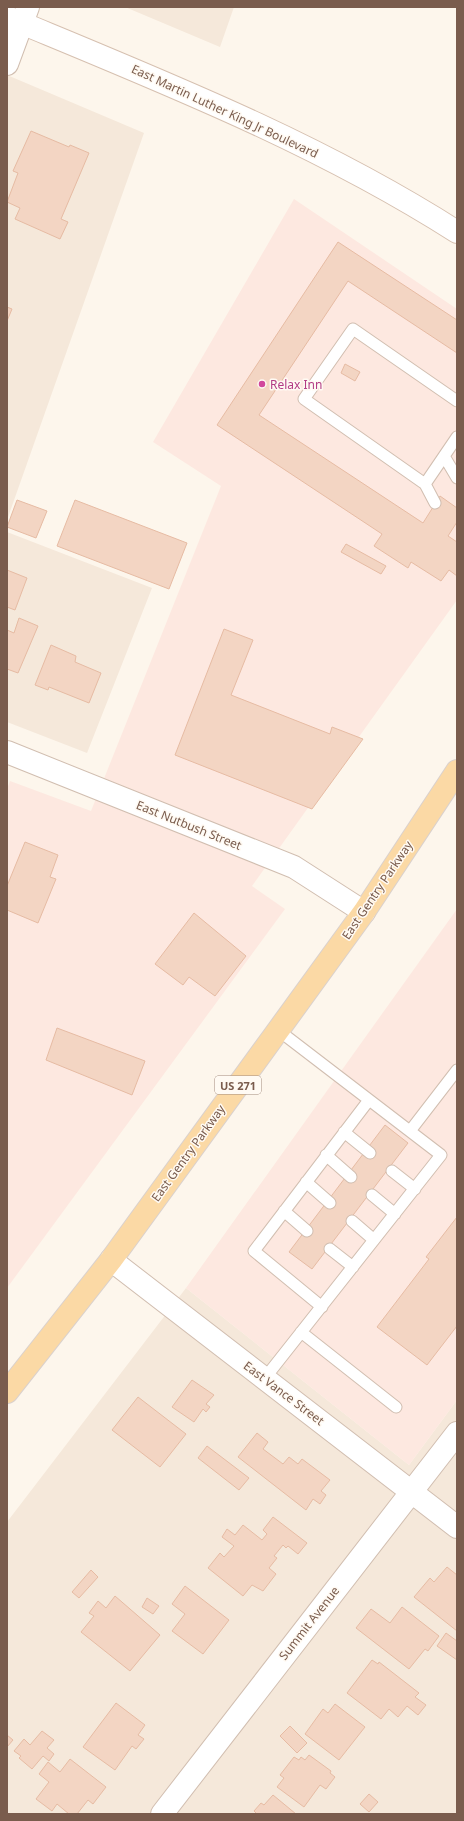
<svg xmlns="http://www.w3.org/2000/svg" width="464" height="1821" viewBox="0 0 464 1821" font-family="'Noto Sans',sans-serif">
<style>
.residential{fill:#f5e8da}
.commercial{fill:#fde8e0}
.building{fill:#f3d5c3;stroke:#e6bba3}
.lines{fill:none;stroke-linecap:round;stroke-linejoin:round}
.service-casing{stroke:#d1beb0;stroke-width:13}
.minor-casing{stroke:#d1beb0;stroke-width:24}
.secondary-casing{stroke:#d6c0b0;stroke-width:24}
.primary-casing{stroke:#dad1cd;stroke-width:24}
.service{stroke:#fff;stroke-width:11}
.minor{stroke:#fff;stroke-width:22}
.secondary{stroke:#fff;stroke-width:22}
.primary{stroke:#fbd9a5;stroke-width:22}
.hotel-dot{fill:#d1479c;stroke:#fffaf3;stroke-width:1.5}
.labels{text-anchor:middle;dominant-baseline:central;stroke-width:3;stroke-linejoin:round;paint-order:stroke}
.shield{fill:#fffaf3;stroke:#a28b7f;stroke-width:1}
.shield-label{font-size:11px;font-weight:bold;fill:#7a5c4d}
.street-label{font-size:12px;fill:#7a5c4d;stroke:#fffaf3}
.hotel-label{font-size:12px;fill:#b23c85;stroke:#fffaf3;text-anchor:start}
</style>
<rect width="100%" height="100%" fill="#fdf6ec"/>
<path class="residential" d="M 125,7 L 234,7 L 220,47 Z
M 7,75 L 144,133 L 7,520 Z
M 7,532 L 152,588 L 87,753 L 7,722 Z
M 186,1288 L 409,1465 L 457,1400 L 457,1814 L 7,1814 L 7,1522 Z"/>
<path class="commercial" d="M 294,199 L 457,309 L 457,600 L 252,886 L 285,909 L 7,1288 L 7,789 L 10,781 L 91,811 L 221,486 L 153,442 Z
M 457,909 L 457,1400 L 409,1465 L 186,1288 Z"/>
<path class="building" d="M 31,131 L 69,147 L 70,145 L 89,153 L 61,219 L 68,222 L 60,239 L 15,219 L 20,208 L 7,202 L 18,173 L 13,171 Z
M 338,242 L 457,320 L 457,353 L 348,281 L 259,415 L 423,523 L 440,496 L 457,508 L 457,522 L 448,536 L 457,542 L 457,576 L 449,570 L 441,581 L 411,562 L 408,568 L 374,546 L 382,534 L 217,425 Z
M 7,307 L 12,309 L 7,321 Z
M 345,364 L 360,372 L 355,381 L 341,373 Z
M 17,500 L 47,511 L 36,538 L 7,527 Z
M 75,500 L 187,543 L 169,589 L 57,546 Z
M 346,544 L 386,566 L 381,574 L 341,552 Z
M 7,570 L 27,578 L 15,610 L 7,607 Z
M 19,618 L 38,626 L 18,673 L 7,669 L 7,630 L 14,633 Z
M 224,629 L 253,640 L 231,695 L 330,734 L 332,727 L 363,739 L 312,809 L 175,755 Z
M 51,645 L 76,656 L 75,662 L 101,673 L 89,703 L 49,687 L 48,690 L 35,685 Z
M 25,842 L 58,855 L 50,877 L 56,879 L 38,923 L 7,910 L 7,886 Z
M 194,913 L 246,956 L 215,996 L 189,977 L 183,985 L 155,964 Z
M 57,1028 L 145,1061 L 132,1095 L 46,1060 Z
M 385,1125 L 408,1143 L 312,1269 L 289,1252 Z
M 457,1217 L 457,1326 L 427,1365 L 377,1327 L 429,1259 L 426,1257 Z
M 192,1380 L 214,1395 L 206,1404 L 210,1407 L 206,1412 L 203,1409 L 194,1422 L 172,1407 Z
M 138,1397 L 186,1434 L 160,1467 L 112,1430 Z
M 257,1433 L 268,1442 L 263,1449 L 283,1464 L 289,1457 L 298,1464 L 302,1459 L 330,1480 L 321,1491 L 326,1495 L 320,1504 L 313,1499 L 306,1510 L 238,1457 Z
M 207,1446 L 249,1478 L 239,1490 L 198,1458 Z
M 273,1517 L 307,1543 L 298,1554 L 288,1546 L 286,1548 L 283,1545 L 274,1556 L 277,1558 L 269,1568 L 276,1574 L 263,1591 L 252,1585 L 243,1596 L 208,1568 L 220,1553 L 224,1557 L 234,1546 L 222,1537 L 227,1529 L 235,1535 L 243,1525 L 262,1540 L 267,1534 L 263,1530 Z
M 447,1567 L 457,1575 L 457,1631 L 414,1597 L 430,1578 L 434,1582 Z
M 91,1570 L 98,1577 L 79,1598 L 72,1592 Z
M 185,1586 L 229,1620 L 203,1654 L 172,1631 L 185,1614 L 172,1604 Z
M 115,1596 L 160,1635 L 130,1671 L 81,1632 L 94,1616 L 89,1613 L 98,1601 L 106,1608 Z
M 147,1598 L 159,1606 L 153,1614 L 142,1607 Z
M 402,1607 L 439,1636 L 428,1651 L 425,1649 L 409,1669 L 356,1628 L 371,1609 L 390,1623 Z
M 446,1633 L 457,1641 L 457,1660 L 437,1646 Z
M 372,1660 L 378,1664 L 379,1662 L 419,1693 L 415,1697 L 426,1705 L 418,1715 L 407,1706 L 398,1717 L 389,1709 L 381,1719 L 347,1693 Z
M 116,1703 L 145,1725 L 138,1735 L 144,1739 L 136,1749 L 132,1746 L 115,1770 L 83,1747 Z
M 335,1704 L 365,1727 L 339,1760 L 305,1734 L 323,1709 L 328,1713 Z
M 290,1726 L 307,1743 L 297,1753 L 280,1736 Z
M 42,1731 L 54,1740 L 47,1748 L 54,1754 L 49,1761 L 43,1756 L 32,1769 L 19,1758 L 21,1756 L 14,1751 L 24,1739 L 30,1745 Z
M 7,1735 L 13,1740 L 7,1747 Z
M 309,1755 L 331,1771 L 330,1773 L 335,1777 L 326,1789 L 320,1785 L 304,1807 L 277,1787 L 284,1778 L 280,1775 L 294,1757 L 299,1760 L 301,1757 L 305,1760 Z
M 70,1759 L 106,1787 L 93,1804 L 88,1800 L 77,1814 L 69,1814 L 57,1804 L 52,1811 L 36,1799 L 49,1782 L 39,1774 L 48,1762 L 60,1772 Z
M 369,1794 L 378,1802 L 369,1812 L 360,1804 Z
M 273,1795 L 296,1814 L 257,1814 L 254,1811 L 261,1803 L 264,1805 Z"/>
<g class="lines">
<g class="service-casing">
<path id="service" d="M 457,401 L 353,329 L 304,399 L 425,484 L 457,437
M 444,456 L 457,478
M 425,484 L 435,503
M 410,1131 L 457,1070
M 344,1132 L 370,1153
M 326,1155 L 351,1177
M 392,1171 L 415,1189
M 306,1182 L 330,1203
M 372,1195 L 395,1214
M 284,1211 L 307,1231
M 352,1221 L 374,1240
M 330,1249 L 353,1267
M 322,1307 L 254,1251 L 369,1100
M 301,1332 L 396,1407
M 265,1378 L 441,1155 L 278,1030"/>
</g>
<g class="minor-casing">
<path id="minor" d="M 7,64 L 28,7
M 7,752 L 294,867 L 364,912
M 111,1260 L 457,1527
M 162,1814 L 457,1433"/>
</g>
<g class="secondary-casing">
<path id="secondary" d="M 7,17 C 161,81 316,142 457,232"/>
</g>
<g class="primary-casing">
<path id="primary" d="M 7,1392 L 111,1260 L 274,1036 L 364,912 L 457,771"/>
</g>
<use href="#service" class="service"/>
<use href="#minor" class="minor"/>
<use href="#secondary" class="secondary"/>
<use href="#primary" class="primary"/>
</g>
<circle class="hotel-dot" cx="262" cy="384" r="4"/>
<g class="labels">
<rect class="shield" x="215" y="1076" width="46" height="18" rx="3"/>
<g class="shield-label">
<text x="238" y="1085">US 271</text>
</g>
<g class="street-label">
<text transform="translate(225 111) rotate(25)">East Martin Luther King Jr Boulevard</text>
<text transform="translate(189 825) rotate(22)">East Nutbush Street</text>
<text transform="translate(377 890) rotate(-56)">East Gentry Parkway</text>
<text transform="translate(188 1153) rotate(-54)">East Gentry Parkway</text>
<text transform="translate(284 1393) rotate(37)">East Vance Street</text>
<text transform="translate(309 1623) rotate(-52)">Summit Avenue</text>
</g>
<g class="hotel-label">
<text x="270" y="384">Relax Inn</text>
</g>
</g>
<rect width="464" height="1821" fill="none" stroke="#7a5c4d" stroke-width="16"/>
</svg>
